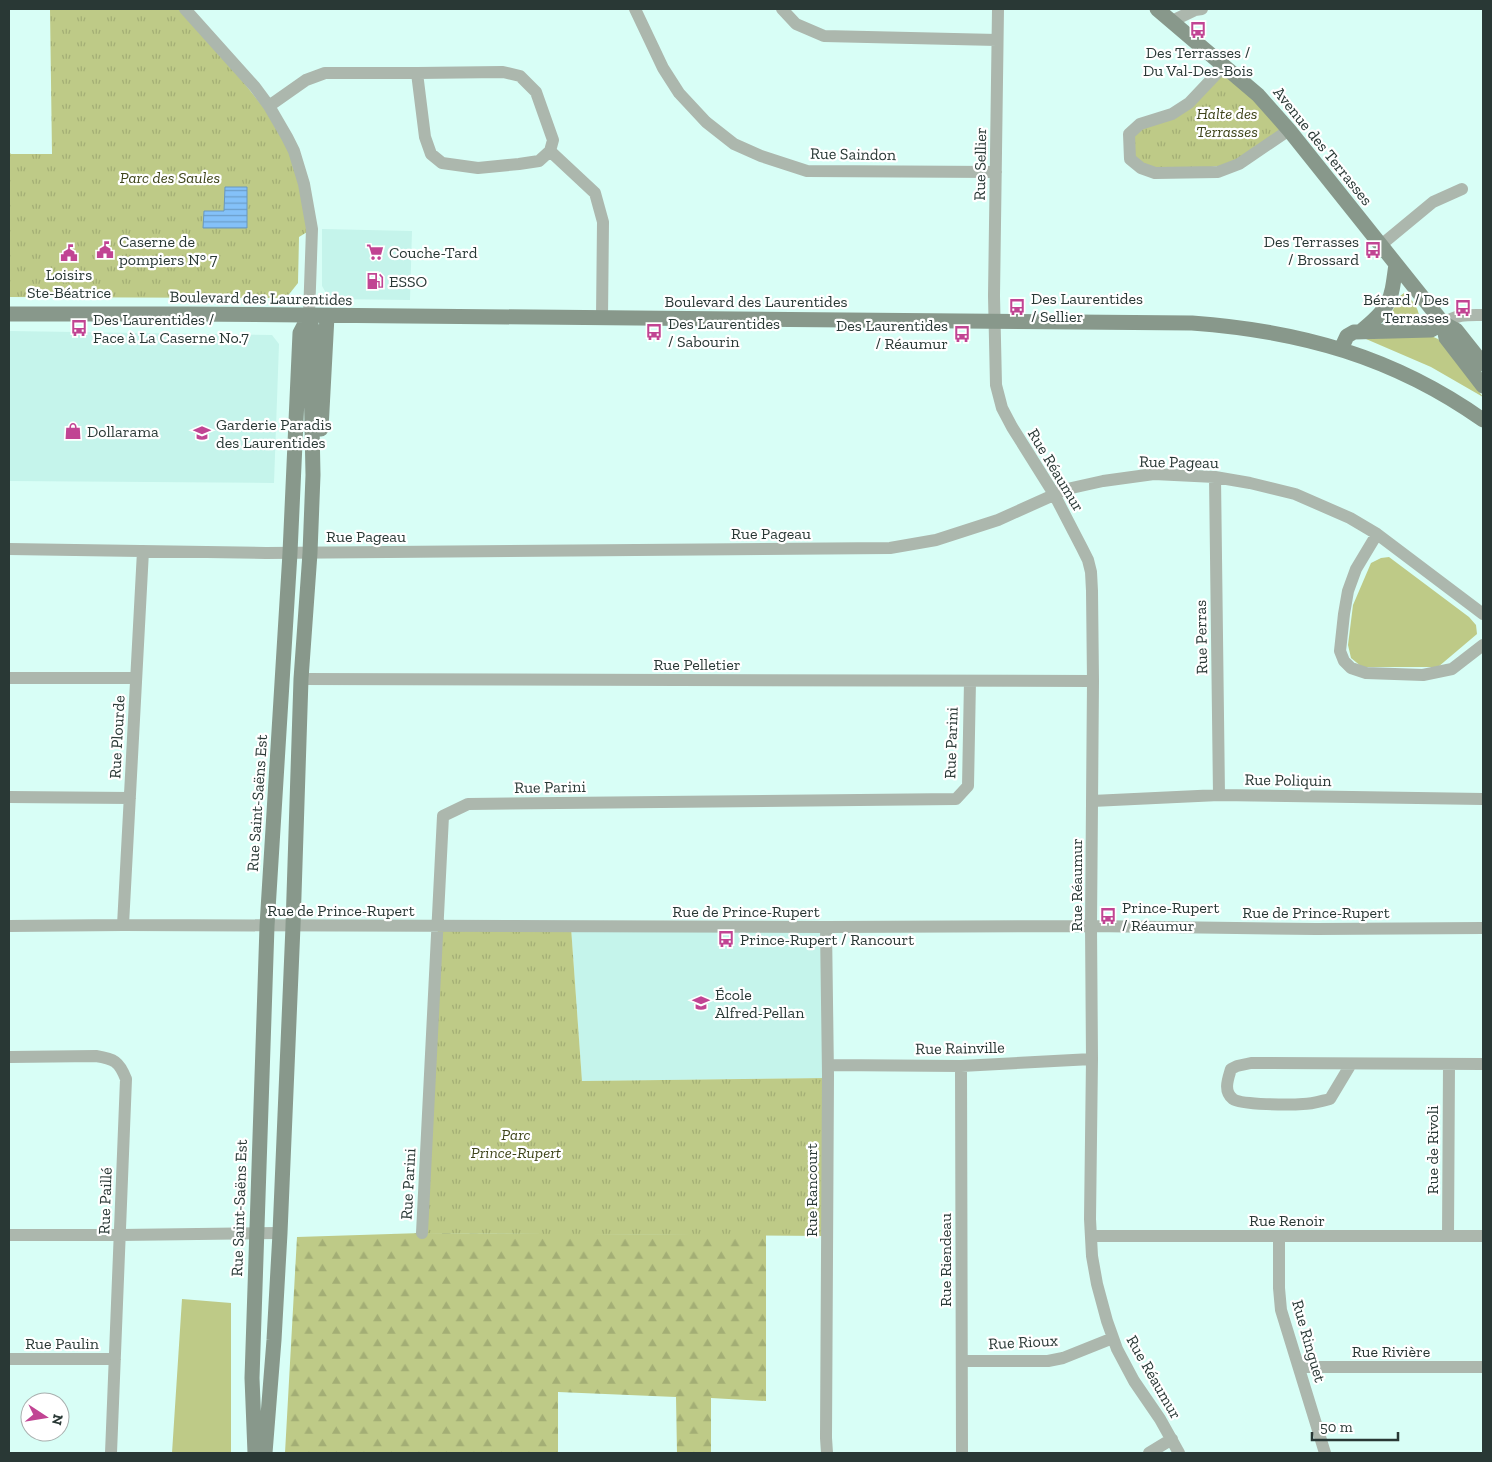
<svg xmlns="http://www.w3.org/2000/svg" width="1492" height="1462" viewBox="0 0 1492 1462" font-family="'Zilla Slab',serif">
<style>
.built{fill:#c5f4eb}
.grass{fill:#beca87}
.forest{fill:url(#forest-firs)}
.park{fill:url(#park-tufts)}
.water{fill:url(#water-rules);stroke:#6998be}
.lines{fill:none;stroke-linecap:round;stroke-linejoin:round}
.street{stroke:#acb7ad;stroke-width:12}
.secondary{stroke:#88988b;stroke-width:15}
.labels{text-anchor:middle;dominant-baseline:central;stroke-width:4.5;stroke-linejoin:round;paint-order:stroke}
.poi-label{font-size:16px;fill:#293835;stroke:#fff;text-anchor:start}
.park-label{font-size:16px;font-style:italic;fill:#3e441a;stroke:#fff}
.street-label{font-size:16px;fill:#293835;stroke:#fff}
</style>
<defs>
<pattern id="forest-firs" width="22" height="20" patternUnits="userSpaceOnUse" patternTransform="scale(1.25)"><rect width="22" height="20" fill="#beca87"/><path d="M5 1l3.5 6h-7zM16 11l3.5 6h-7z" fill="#a3ae75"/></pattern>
<pattern id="park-tufts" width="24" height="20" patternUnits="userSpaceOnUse" patternTransform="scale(1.25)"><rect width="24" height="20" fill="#beca87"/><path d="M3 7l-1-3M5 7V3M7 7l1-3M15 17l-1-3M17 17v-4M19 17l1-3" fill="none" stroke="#a3ae75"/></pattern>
<pattern id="water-rules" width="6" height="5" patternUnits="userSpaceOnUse" patternTransform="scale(1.25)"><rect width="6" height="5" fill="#84c1f9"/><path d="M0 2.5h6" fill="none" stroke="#6c9eca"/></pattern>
</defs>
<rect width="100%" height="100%" fill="#d8fef6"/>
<path class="built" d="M 322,229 L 412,231 L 410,300 L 333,299 L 329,298 L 322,286 Z
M 9,331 L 272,335 L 279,344 L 274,483 L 9,481 Z
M 571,927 L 825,928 L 827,1078 L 582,1081 Z"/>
<path class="grass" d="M 1404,293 C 1412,298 1421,311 1419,321 C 1412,325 1396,327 1389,322 L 1389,318 L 1400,296 Z
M 1429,335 L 1438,339 L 1444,345 L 1483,397 L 1431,367 L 1366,339 Z
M 1389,557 L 1469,617 L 1476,625 L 1477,634 L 1438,667 L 1362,667 L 1351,658 L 1348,645 L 1353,605 L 1371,563 L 1381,558 Z
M 182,1299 L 231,1303 L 231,1453 L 172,1453 Z"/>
<path class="forest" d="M 422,1233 L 766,1235 L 766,1401 L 711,1398 L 711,1453 L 677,1453 L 676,1397 L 558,1392 L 558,1453 L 285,1453 L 297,1237 Z"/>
<path class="park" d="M 50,9 L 185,9 L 287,137 L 312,229 L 299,237 L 298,283 L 286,298 L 9,297 L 9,152 L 11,154 L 52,154 Z
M 1224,66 L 1289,130 L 1239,164 L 1155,173 L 1130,159 L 1129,134 L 1172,114 Z
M 438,926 L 571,927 L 582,1081 L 827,1078 L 825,1236 L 422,1233 Z"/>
<path class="water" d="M 225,187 L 247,187 L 247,228 L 203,228 L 204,211 L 224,211 Z"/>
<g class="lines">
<path class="street" d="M 185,9 L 255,87 L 269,106 L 287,137 L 294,151 L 304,184 L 312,229 L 309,316
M 635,9 L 663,68 L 679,93 L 706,122 L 734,144 L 761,156 L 807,171 L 996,172
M 782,9 L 796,24 L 824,36 L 997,40
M 998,9 L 994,296 L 996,385 L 1002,408 L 1012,427 L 1054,494 L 1082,548 L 1088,560 L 1091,572 L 1092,591 L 1093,681 L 1091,926 L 1092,1059 L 1090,1219 L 1092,1256 L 1097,1284 L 1107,1321 L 1117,1349 L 1134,1381 L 1160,1419 L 1179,1453
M 1172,21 L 1195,10 L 1202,9
M 1224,66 L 1189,103 L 1172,114 L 1140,124 L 1129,134 L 1130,159 L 1141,168 L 1155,173 L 1218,172 L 1239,164 L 1289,130
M 417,73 L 503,72 L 520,76 L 536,92 L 553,140 L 550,151
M 269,106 L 306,80 L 325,73 L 417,73 L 425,137 L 431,154 L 442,163 L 478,168 L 519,164 L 539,161 L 550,151 L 595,193 L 603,222 L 602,318
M 1381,245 L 1433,202 L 1462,189
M 1443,323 C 1459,314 1466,315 1483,315
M 1215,477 L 1219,795
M 1377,534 L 1356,569 L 1348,591 L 1344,614 L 1340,651 L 1344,661 L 1351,668 L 1366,673 L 1423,675 L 1452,669 L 1483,645
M 9,549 L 266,553 L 890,548 L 936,540 L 998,520 L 1067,489 L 1103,481 L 1154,474 L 1215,477 L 1250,483 L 1295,494 L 1350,518 L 1377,534 L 1483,614
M 9,678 L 136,678
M 301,679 L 1093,681
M 9,797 L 130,798
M 1092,801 L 1219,795 L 1483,799
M 123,925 L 143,551
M 9,926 L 123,925 L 826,927 L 1091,926 L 1316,929 L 1483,928
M 826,927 L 828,1075 L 826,1438 L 827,1453
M 9,1057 L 96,1056 C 114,1059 119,1061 126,1079 L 111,1453
M 1351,1064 L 1330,1099 C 1321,1101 1312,1104 1303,1104 C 1291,1105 1241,1105 1233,1099 C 1223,1091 1228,1079 1231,1069 L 1237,1066 L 1251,1063 L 1483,1064
M 828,1065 L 961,1066 L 1092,1059
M 961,1066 L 962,1453
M 422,1233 L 443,816 L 468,804 L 956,799 L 968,786 L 970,681
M 9,1235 L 120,1235 L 280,1233
M 1091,1236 L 1483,1236
M 1279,1236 L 1279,1288 L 1281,1310 L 1325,1453
M 1448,1236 L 1449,1064
M 9,1359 L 115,1359
M 962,1361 L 1048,1361 L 1063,1358 L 1113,1338
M 1300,1367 L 1483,1367
M 1149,1453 L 1172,1439"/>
<path class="secondary" d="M 1157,9 L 1258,95 L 1289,130 L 1443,323 L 1456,330 L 1483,364
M 9,314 L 187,314 L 1192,323 C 1301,331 1394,357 1483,420
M 1443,323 L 1446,338 L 1483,386
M 1360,332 C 1391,307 1391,302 1396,264
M 1341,349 L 1347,336 L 1354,332 L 1431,330 L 1443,323
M 321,429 L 327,316
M 255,1453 L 252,1378 L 267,926 L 290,553 L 300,333 L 309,316
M 265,1453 L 274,1340 L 280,1233 L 293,926 L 301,679 L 310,553 L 313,475 L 311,376 L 313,332 L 309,316"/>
</g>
<defs>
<g id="bus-bare" transform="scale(1.35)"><path d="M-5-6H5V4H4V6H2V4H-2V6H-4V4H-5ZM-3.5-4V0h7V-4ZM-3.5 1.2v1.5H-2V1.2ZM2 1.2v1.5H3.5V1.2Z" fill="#c14493" stroke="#fff" stroke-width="2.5" paint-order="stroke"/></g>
<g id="civic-bare" transform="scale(1.35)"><path d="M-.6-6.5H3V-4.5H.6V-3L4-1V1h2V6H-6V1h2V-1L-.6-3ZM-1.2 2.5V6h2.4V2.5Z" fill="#c14493" stroke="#fff" stroke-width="2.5" paint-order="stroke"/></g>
<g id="supermarket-bare" transform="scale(1.35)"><path d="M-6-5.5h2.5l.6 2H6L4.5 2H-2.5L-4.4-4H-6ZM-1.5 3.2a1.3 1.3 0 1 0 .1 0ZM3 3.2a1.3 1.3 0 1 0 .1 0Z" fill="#c14493" stroke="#fff" stroke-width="2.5" paint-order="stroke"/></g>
<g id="fuel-bare" transform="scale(1.35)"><path d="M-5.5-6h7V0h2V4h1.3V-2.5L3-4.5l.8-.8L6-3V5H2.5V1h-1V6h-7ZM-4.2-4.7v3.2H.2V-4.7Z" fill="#c14493" stroke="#fff" stroke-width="2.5" paint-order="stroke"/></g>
<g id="shop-bare" transform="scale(1.35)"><path d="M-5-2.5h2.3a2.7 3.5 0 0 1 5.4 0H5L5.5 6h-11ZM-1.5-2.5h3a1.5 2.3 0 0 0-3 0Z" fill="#c14493" stroke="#fff" stroke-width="2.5" paint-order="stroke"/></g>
<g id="school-bare" transform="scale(1.35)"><path d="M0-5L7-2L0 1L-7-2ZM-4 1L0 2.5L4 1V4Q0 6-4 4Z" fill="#c14493" stroke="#fff" stroke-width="2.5" paint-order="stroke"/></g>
</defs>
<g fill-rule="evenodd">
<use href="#bus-bare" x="1198" y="30"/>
<use href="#civic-bare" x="105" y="250"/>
<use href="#bus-bare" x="1373" y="250"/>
<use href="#supermarket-bare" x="375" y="252"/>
<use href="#civic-bare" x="69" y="253"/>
<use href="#fuel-bare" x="375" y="281"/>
<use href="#bus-bare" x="1017" y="307"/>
<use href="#bus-bare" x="1463" y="308"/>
<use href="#bus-bare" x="79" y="328"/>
<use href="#bus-bare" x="654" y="332"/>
<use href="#bus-bare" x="962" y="334"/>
<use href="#shop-bare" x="73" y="431"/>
<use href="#school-bare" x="202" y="433"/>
<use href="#bus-bare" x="1108" y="916"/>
<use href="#bus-bare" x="726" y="939"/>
<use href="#school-bare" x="701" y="1003"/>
</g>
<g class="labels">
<g class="poi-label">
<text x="1198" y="52" text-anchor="middle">Des Terrasses /<tspan x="1198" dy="18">Du Val-Des-Bois</tspan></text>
<text x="119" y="241">Caserne de<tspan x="119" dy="18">pompiers N° 7</tspan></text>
<text x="1359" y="241" text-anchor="end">Des Terrasses<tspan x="1359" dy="18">/ Brossard</tspan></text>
<text x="389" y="252">Couche-Tard</text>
<text x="69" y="274" text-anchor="middle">Loisirs<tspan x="69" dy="18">Ste-Béatrice</tspan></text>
<text x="389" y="281">ESSO</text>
<text x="1031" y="298">Des Laurentides<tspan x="1031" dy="18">/ Sellier</tspan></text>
<text x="1449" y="299" text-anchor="end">Bérard / Des<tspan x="1449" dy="18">Terrasses</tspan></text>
<text x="93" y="319">Des Laurentides /<tspan x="93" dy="18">Face à La Caserne No.7</tspan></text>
<text x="668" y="323">Des Laurentides<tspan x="668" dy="18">/ Sabourin</tspan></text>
<text x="948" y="325" text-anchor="end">Des Laurentides<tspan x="948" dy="18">/ Réaumur</tspan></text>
<text x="216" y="424">Garderie Paradis<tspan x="216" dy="18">des Laurentides</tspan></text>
<text x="87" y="431">Dollarama</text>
<text x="1122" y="907">Prince-Rupert<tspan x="1122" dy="18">/ Réaumur</tspan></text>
<text x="740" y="939">Prince-Rupert / Rancourt</text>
<text x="715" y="994">École<tspan x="715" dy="18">Alfred-Pellan</tspan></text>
</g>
<g class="park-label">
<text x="1227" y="113">Halte des<tspan x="1227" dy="18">Terrasses</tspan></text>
<text x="170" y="177">Parc des Saules</text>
<text x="516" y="1134">Parc<tspan x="516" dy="18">Prince-Rupert</tspan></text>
</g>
<g class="street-label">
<text transform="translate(1323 146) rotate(51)">Avenue des Terrasses</text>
<text transform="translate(853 154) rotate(1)">Rue Saindon</text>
<text transform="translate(980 164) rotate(-89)">Rue Sellier</text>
<text transform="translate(261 298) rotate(1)">Boulevard des Laurentides</text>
<text x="756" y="301">Boulevard des Laurentides</text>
<text transform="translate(1179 462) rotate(1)">Rue Pageau</text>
<text transform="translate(1056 470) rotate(59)">Rue Réaumur</text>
<text x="771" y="533">Rue Pageau</text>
<text x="366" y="536">Rue Pageau</text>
<text transform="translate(1201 637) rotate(-91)">Rue Perras</text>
<text x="697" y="664">Rue Pelletier</text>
<text transform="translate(117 737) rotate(-87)">Rue Plourde</text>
<text transform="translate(951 743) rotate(-88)">Rue Parini</text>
<text transform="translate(1288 780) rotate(1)">Rue Poliquin</text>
<text transform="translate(550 787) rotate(-1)">Rue Parini</text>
<text transform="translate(257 803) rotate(-86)">Rue Saint-Saëns Est</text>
<text transform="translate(1076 885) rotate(-90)">Rue Réaumur</text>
<text x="341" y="910">Rue de Prince-Rupert</text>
<text x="746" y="911">Rue de Prince-Rupert</text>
<text x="1316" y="912">Rue de Prince-Rupert</text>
<text transform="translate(960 1048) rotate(-1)">Rue Rainville</text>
<text transform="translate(1432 1150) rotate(-90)">Rue de Rivoli</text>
<text transform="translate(408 1184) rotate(-87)">Rue Parini</text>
<text transform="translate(811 1190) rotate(-90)">Rue Rancourt</text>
<text transform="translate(105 1201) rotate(-88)">Rue Paillé</text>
<text transform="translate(239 1208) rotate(-88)">Rue Saint-Saëns Est</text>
<text x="1287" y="1220">Rue Renoir</text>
<text transform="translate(945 1260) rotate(-90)">Rue Riendeau</text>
<text transform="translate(1309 1341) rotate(74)">Rue Ringuet</text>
<text transform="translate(1023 1342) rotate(-3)">Rue Rioux</text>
<text x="62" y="1343">Rue Paulin</text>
<text x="1391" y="1351">Rue Rivière</text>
<text transform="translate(1154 1377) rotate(60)">Rue Réaumur</text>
</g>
</g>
<rect width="1492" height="1462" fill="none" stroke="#293835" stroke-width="20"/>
<g transform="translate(45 1417) rotate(102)"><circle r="24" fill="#ffffff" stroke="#a9afae"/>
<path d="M0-4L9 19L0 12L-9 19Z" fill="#c14493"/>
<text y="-8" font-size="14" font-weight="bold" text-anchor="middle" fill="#293835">N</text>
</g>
<path d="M1312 1432v8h86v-8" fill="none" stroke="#293835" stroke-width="2.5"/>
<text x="1320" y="1432" font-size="15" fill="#293835" stroke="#ffffff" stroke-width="4" paint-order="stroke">50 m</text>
</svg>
